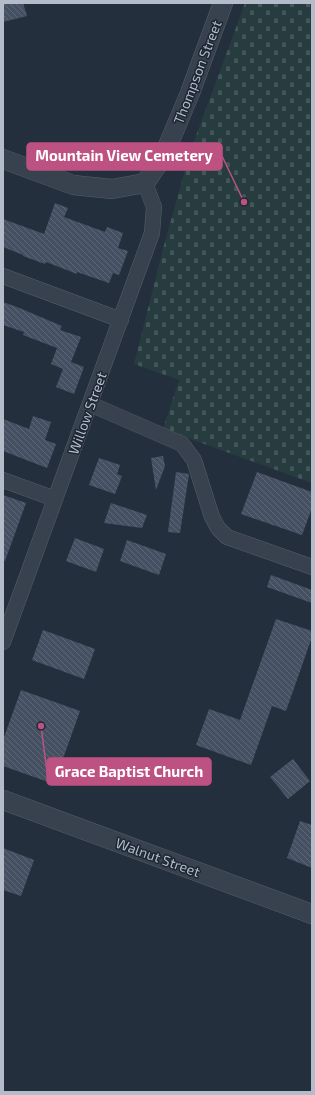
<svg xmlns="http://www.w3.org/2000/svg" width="315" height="1095" viewBox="0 0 315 1095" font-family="'Exo 2',sans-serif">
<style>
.cemetery{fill:url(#cemetery-stones)}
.building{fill:url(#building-back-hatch)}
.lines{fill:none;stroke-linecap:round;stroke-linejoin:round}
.minor-casing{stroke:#565f6c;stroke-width:16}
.tertiary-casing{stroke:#565f6c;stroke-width:20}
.minor{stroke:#38414e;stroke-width:15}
.tertiary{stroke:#38414e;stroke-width:19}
.labels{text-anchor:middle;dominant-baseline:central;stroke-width:3;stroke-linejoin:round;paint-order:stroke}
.street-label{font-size:14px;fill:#b4bcc9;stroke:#1d2633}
.leader{fill:none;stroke:#bd5182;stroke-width:1.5}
.callout-dot{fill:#bd5182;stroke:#1d2633;stroke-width:1.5}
.callout{fill:#bd5182;stroke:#bd5182;stroke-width:1.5}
.callout-label{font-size:15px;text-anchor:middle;font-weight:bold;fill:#fff}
</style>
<defs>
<pattern id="cemetery-stones" width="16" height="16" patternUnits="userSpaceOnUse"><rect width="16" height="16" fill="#263c3f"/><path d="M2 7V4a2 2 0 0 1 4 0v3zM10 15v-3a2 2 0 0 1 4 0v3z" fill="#435659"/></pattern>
<pattern id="building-back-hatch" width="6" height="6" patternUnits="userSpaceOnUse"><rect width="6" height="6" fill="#455162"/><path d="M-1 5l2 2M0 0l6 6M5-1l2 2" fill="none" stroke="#5d6877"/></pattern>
</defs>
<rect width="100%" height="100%" fill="#242f3e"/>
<path class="cemetery" d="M 245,3 L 312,3 L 312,483 L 163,429 L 179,380 L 134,364 L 163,249 L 189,155 Z"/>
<path class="building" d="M 3,3 L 23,3 L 27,16 L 3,22 Z
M 55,203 L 68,208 L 64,217 L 105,232 L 107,227 L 123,233 L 118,248 L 128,251 L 119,275 L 113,273 L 109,283 L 77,272 L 77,274 L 46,262 L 45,264 L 23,256 L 23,255 L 3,247 L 3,219 L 44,234 Z
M 3,302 L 17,307 L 62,326 L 60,330 L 81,337 L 71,362 L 84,367 L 74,394 L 56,387 L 63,369 L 51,364 L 57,348 L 23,335 L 24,332 L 3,325 Z
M 33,416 L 51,422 L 45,440 L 56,444 L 47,468 L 3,451 L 3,419 L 29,429 Z
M 163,456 L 165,466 L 156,490 L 151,458 Z
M 99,458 L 120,465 L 117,474 L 122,476 L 115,494 L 89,485 Z
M 176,472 L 189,474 L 180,533 L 168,532 Z
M 257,472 L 312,492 L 312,508 L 302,535 L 241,514 Z
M 3,495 L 26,503 L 5,561 L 3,561 Z
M 111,503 L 147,515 L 142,528 L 104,523 Z
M 75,538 L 104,549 L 96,572 L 66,561 Z
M 127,540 L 166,554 L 159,575 L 120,561 Z
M 271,575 L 312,590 L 312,603 L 267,587 Z
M 276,619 L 312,631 L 312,637 L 286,711 L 272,706 L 251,765 L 196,745 L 209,709 L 240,720 Z
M 43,630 L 95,649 L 84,679 L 32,660 Z
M 21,690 L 80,711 L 54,784 L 3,766 L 3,740 Z
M 293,759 L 310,781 L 288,799 L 270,777 Z
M 300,821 L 312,825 L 312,868 L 287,858 Z
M 3,848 L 34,860 L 21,896 L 3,890 Z"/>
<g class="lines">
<g class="minor-casing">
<path id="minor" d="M 3,276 L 121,320
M 90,404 L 182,444 L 194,460 L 212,517 L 218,528 L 227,537 L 312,567
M 3,480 L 55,499
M 3,642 L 152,233 L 154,207 L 145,183"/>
</g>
<g class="tertiary-casing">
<path id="tertiary" d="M 3,159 L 73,185 L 112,189 L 145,183 L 164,155 L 190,93 L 223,3
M 3,800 L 312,914"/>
</g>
<use href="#minor" class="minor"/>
<use href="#tertiary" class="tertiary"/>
</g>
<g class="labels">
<g class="street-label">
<text transform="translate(197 72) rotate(-69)">Thompson Street</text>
<text transform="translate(87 413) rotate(-70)">Willow Street</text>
<text transform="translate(158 857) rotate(20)">Walnut Street</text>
</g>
</g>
<path class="leader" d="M244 202L222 156M41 726L47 772"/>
<g class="callout-dot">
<circle cx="244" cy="202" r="4"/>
<circle cx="41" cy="726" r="4"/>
</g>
<g class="callout">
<rect x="27" y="143" width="195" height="27" rx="4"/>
<rect x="47" y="758" width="164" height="27" rx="4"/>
</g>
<g class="callout-label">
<text x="124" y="161">Mountain View Cemetery</text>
<text x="129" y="777">Grace Baptist Church</text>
</g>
<rect width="315" height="1095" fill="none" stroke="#b4bcc9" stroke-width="8"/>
</svg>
